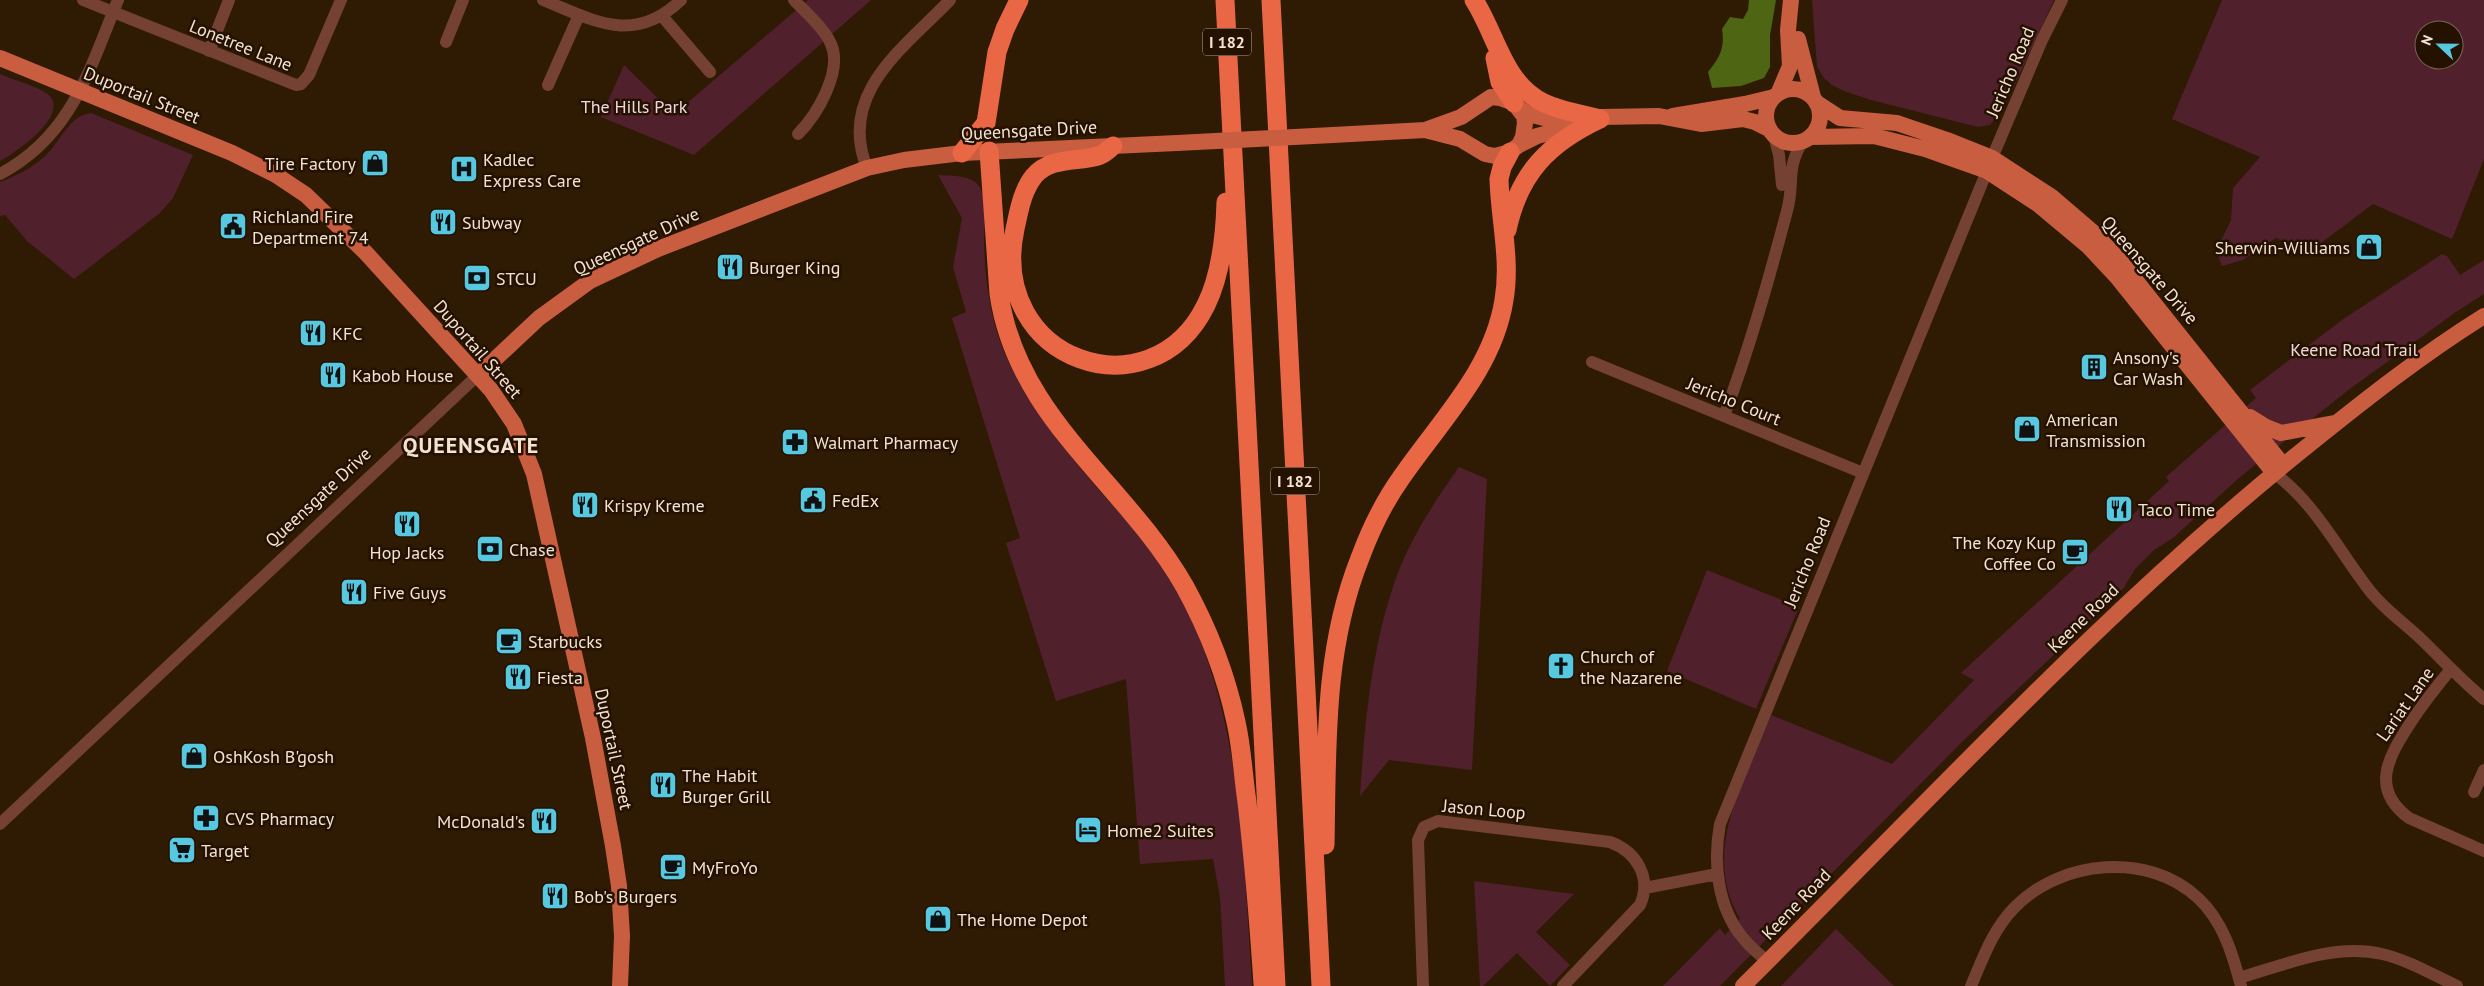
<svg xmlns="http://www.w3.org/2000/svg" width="2484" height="986" viewBox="0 0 2484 986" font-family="'PT Sans',sans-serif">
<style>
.green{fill:#51202d;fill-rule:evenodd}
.water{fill:#4e6513}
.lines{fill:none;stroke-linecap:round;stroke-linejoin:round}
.minor{stroke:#744133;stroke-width:12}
.major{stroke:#c85d40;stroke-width:16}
.highway{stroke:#e96744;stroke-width:19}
.major-bridge{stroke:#c85d40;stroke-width:16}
.labels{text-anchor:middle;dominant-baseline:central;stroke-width:5;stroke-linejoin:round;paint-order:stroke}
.shield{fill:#251100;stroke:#b4a495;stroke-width:1}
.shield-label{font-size:16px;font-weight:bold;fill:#f2e3d5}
.street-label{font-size:18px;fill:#f2e3d5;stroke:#251100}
.park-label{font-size:18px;fill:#f0d7db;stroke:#251100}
.poi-label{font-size:18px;fill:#f2e3d5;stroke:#251100;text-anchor:start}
.district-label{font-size:22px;font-weight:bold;letter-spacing:1px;fill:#f2e3d5;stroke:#251100}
</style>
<rect width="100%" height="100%" fill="#2f1a03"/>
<path class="green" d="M 808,0 L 871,0 L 694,155 L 601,117 L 624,65 L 674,114 Z
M 1812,0 L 2054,0 L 2005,106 L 1990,125 L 1978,127 L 1871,100 L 1844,91 L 1832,85 L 1824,78 L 1817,67 Z
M 2222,0 L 2484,0 L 2484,159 L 2452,239 L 2373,204 L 2313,249 L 2294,246 L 2276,238 L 2243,260 L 2222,266 L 2216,251 L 2231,220 L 2233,188 L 2260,157 L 2172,119 ZM 2424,30 L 2454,30 L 2454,60 L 2424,60 Z
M 0,74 C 13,80 41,87 50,96 C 68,117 15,153 0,161 Z
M 91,113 L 193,155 L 173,198 L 160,213 L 74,279 L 27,241 L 5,215 L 0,216 L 0,182 C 16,176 32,168 44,157 C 60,143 69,115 91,113 Z
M 938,175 C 952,176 977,174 982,192 C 986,203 984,229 984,242 C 985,283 991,326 1009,363 C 1030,407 1061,446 1093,483 C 1108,501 1124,517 1138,535 C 1171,578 1194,616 1210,668 C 1243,770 1245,879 1252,986 L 1225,986 L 1220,897 L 1213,859 L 1140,864 L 1126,679 L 1056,701 L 1006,543 L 1020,538 L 952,318 L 966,312 L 953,267 L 962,218 Z
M 2442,254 L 2447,256 L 2460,275 L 2484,260 L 2484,294 L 2456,312 L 2347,391 L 2240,477 L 2173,538 L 2154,550 L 2135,569 L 2123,589 L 1961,743 L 1720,986 L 1663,986 L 1720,928 L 1725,935 L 1740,919 C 1700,852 1745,779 1771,715 L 1892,764 L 1974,680 L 1961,673 L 2169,481 L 2166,477 L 2256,398 L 2250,390 L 2342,320 Z
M 1459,467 L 1487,479 L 1472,770 L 1389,760 L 1360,796 C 1365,719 1372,638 1401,565 C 1416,530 1437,498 1459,467 Z
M 1707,570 L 1799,607 L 1756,709 L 1667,671 Z
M 1474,881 L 1574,894 L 1536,932 L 1570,965 L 1550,986 L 1517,953 L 1483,986 L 1480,986 Z
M 1836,929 L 1894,986 L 1781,986 Z"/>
<path class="water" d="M 1749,0 L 1776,0 L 1770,35 L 1770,67 L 1764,78 L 1741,86 L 1712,88 L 1708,72 C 1720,57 1725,48 1722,29 L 1730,17 L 1743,19 L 1748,10 Z"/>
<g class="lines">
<path class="minor" d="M 83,0 L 296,85 L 301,84 L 309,75 L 341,0
M 543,0 C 595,21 634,45 681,0
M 794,0 C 806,13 824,28 831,44 C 843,71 817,115 798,134
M 662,16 L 710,72
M 446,42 L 463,0
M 209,51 L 229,0
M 548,85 L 579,15
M 1774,136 L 1779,155 L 1782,185
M 1992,158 L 2042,40 L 2062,0
M 867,168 C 837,93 904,48 950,0
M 0,174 C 72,136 89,70 118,0
M 1592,362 L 1863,473
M 1724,416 C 1750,347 1768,282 1787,211 C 1795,183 1785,169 1803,141
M 2274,473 C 2316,504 2338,550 2370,591 C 2385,610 2403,622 2420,638 C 2442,659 2461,680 2484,699
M 2451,669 C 2436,687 2422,705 2409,725 C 2388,758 2370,789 2409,818 L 2484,851
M 2474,792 L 2484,770
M 0,824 L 478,375
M 1645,888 L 1717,874
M 1768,962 C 1759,954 1750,947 1743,938 C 1717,907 1713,862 1720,824 L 1987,171
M 2239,978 C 2284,965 2334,943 2382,954 C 2408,960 2433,975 2457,986
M 1423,986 L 1418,840 L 1424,827 L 1438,821 L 1610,842 C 1637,852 1652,878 1640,905 L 1563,986
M 1971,986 C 1983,958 1993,929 2015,907 C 2061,860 2148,851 2198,898 C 2223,921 2233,955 2241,986"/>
<path class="major" d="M 1798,39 L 1813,97
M 0,58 L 232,153 L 276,175 L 306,195 L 366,253 L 491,390 L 514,424 L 534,474 L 593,738 L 613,846 L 619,886 L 622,936 L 620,986
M1766 116a27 27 0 1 1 54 0a27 27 0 1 1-54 0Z
M 1779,92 L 1790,66 L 1788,30 L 1791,0
M 1817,103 L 1840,118 L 1897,123 L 1947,140 L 1992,158 L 2052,197 L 2094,233 L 2121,262 L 2283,465
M 1519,108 L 1528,114 L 1544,118 L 1659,116 L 1701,124 L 1743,119 L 1755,122 L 1769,129
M 1673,116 L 1745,104 L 1774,97
M 1333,135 L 1425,130 L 1460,139 L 1485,154 L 1495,156 L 1510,152 L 1519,145 L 1523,137 L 1525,123 L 1524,116 L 1514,103 L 1500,98 L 1491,97 L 1461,117 L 1425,130
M 1810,137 L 1874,136 L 1925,149 L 1987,171 L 2039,205 L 2088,246 L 2117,277 L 2274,473
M 1519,145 L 1537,136 L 1583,124
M 478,375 L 539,318 L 590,281 L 658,249 L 867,168 L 904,160 L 962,153 L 1177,143
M 2250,417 L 2266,427 L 2281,433 L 2334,423
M 1743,986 C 1929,802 2105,608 2310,444 C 2366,399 2423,354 2484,316"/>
<path class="highway" d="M 1225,0 L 1276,986
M 1271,0 L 1321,986
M 1474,0 C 1497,36 1503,83 1544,103 C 1561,111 1581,114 1600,119
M 1495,58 L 1500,82 L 1514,103
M 1113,146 C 1109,149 1103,155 1098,156 C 1076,162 1050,157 1034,176 C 1022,191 1019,211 1015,229 C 987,361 1151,417 1206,305 C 1221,275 1225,235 1226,202
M 989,151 L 999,294 C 1017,419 1126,483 1185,587 C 1208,629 1226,675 1236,722 C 1242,748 1243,776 1247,802 C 1254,863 1259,923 1263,984
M 962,153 L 986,123 L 997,52 L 1005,29 L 1019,0
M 1507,230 C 1519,173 1549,143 1600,119
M 1325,845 C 1327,748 1323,651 1360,558 C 1370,531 1384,502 1401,478 C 1440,421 1493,370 1504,300 C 1511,260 1500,219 1499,179 L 1502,167 L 1510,152"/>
<path class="major-bridge" d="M 1177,143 L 1333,135"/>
</g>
<defs>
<g id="shop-square" transform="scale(1.4375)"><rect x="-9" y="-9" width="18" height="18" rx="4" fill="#56c9e1" stroke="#251100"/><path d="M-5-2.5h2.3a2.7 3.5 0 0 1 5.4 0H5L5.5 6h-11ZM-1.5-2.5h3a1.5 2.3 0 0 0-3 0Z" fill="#111"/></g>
<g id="hospital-square" transform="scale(1.4375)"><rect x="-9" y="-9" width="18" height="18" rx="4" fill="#56c9e1" stroke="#251100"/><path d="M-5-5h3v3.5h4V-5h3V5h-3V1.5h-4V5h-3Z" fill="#111"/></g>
<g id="restaurant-square" transform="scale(1.4375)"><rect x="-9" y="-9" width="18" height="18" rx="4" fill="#56c9e1" stroke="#251100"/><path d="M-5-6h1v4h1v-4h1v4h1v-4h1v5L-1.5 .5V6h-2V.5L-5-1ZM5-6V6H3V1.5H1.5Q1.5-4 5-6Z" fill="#111"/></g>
<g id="civic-square" transform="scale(1.4375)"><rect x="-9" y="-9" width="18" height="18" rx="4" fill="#56c9e1" stroke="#251100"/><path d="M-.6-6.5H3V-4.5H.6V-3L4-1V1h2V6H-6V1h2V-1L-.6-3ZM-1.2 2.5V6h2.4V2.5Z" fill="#111"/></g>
<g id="bank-square" transform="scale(1.4375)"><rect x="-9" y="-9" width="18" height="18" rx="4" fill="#56c9e1" stroke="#251100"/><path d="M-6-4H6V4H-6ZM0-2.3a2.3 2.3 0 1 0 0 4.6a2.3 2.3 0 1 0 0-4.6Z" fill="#111"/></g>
<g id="building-square" transform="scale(1.4375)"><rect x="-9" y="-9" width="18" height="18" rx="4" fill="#56c9e1" stroke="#251100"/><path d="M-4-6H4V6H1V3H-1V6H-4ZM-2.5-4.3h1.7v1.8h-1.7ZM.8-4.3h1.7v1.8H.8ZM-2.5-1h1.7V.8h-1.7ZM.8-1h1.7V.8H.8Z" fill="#111"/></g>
<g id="pharmacy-square" transform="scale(1.4375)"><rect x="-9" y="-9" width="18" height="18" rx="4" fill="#56c9e1" stroke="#251100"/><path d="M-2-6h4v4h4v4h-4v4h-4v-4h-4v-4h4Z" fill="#111"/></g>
<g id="cafe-square" transform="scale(1.4375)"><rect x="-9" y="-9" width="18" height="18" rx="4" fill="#56c9e1" stroke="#251100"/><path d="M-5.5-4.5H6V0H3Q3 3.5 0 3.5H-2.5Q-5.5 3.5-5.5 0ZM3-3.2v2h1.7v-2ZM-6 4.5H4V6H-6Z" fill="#111"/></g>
<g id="church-square" transform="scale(1.4375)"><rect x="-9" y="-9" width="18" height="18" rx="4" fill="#56c9e1" stroke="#251100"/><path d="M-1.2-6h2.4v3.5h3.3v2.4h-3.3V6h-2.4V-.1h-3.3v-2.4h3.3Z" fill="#111"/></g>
<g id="hotel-square" transform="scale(1.4375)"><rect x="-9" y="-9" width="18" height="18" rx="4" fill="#56c9e1" stroke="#251100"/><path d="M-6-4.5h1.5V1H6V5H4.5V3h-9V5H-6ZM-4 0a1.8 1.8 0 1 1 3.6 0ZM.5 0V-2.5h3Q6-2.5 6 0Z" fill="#111"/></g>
<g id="supermarket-square" transform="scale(1.4375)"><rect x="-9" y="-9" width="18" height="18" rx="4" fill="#56c9e1" stroke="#251100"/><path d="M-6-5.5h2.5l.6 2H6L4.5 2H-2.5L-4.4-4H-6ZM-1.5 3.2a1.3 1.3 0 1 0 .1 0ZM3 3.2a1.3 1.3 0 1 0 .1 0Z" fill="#111"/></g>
</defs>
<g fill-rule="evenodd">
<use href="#shop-square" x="375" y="163"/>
<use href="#hospital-square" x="464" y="169"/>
<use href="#restaurant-square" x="443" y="222"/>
<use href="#civic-square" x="233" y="226"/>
<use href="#shop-square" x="2369" y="247"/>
<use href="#restaurant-square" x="730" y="267"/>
<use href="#bank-square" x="477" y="278"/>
<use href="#restaurant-square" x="313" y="333"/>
<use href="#building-square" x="2094" y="367"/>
<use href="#restaurant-square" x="333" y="375"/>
<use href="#shop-square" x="2027" y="429"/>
<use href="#pharmacy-square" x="795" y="442"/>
<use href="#civic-square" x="813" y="500"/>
<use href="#restaurant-square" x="585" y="505"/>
<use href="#restaurant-square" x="2119" y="509"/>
<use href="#restaurant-square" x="407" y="524"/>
<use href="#bank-square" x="490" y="549"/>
<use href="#cafe-square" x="2075" y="552"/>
<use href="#restaurant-square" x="354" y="592"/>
<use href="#cafe-square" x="509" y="641"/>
<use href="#church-square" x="1561" y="666"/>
<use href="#restaurant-square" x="518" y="677"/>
<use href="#shop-square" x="194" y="756"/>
<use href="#restaurant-square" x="663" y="785"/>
<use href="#pharmacy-square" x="206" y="818"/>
<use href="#restaurant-square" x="544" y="821"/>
<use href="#hotel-square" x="1088" y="830"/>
<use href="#supermarket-square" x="182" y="850"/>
<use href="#cafe-square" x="673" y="867"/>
<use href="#restaurant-square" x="555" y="896"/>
<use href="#shop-square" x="938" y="919"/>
</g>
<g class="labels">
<g class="shield">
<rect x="1203" y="28.5" width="48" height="27" rx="4"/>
<rect x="1271" y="467.5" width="48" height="27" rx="4"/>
</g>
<g class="shield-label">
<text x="1227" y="42">I 182</text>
<text x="1295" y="481">I 182</text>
</g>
<g class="street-label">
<text transform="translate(241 45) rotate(22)">Lonetree Lane</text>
<text transform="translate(2010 72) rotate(-67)">Jericho Road</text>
<text transform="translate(142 95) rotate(22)">Duportail Street</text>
<text transform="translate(1029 130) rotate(-3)">Queensgate Drive</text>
<text transform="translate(636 241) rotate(-25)">Queensgate Drive</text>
<text transform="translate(2150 270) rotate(49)">Queensgate Drive</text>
<text transform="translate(478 349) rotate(49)">Duportail Street</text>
<text transform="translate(1734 401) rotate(22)">Jericho Court</text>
<text transform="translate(318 497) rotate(-43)">Queensgate Drive</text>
<text transform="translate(1807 562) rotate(-68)">Jericho Road</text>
<text transform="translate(2083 618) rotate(-44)">Keene Road</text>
<text transform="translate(2405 704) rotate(-55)">Lariat Lane</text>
<text transform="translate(614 749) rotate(78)">Duportail Street</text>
<text transform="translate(1484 809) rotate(5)">Jason Loop</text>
<text transform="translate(1796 904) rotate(-46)">Keene Road</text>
</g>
<g class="park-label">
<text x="634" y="106">The Hills Park</text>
<text x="2354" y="349">Keene Road Trail</text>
</g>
<g class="poi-label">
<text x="483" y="159">Kadlec<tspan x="483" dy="21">Express Care</tspan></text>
<text x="356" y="163" text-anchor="end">Tire Factory</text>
<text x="252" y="216">Richland Fire<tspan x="252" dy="21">Department 74</tspan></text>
<text x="462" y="222">Subway</text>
<text x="2350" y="247" text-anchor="end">Sherwin-Williams</text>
<text x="749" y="267">Burger King</text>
<text x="496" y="278">STCU</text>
<text x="332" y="333">KFC</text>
<text x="2113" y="357">Ansony's<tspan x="2113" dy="21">Car Wash</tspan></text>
<text x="352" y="375">Kabob House</text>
<text x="2046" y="419">American<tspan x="2046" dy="21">Transmission</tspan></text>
<text x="814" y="442">Walmart Pharmacy</text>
<text x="832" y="500">FedEx</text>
<text x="604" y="505">Krispy Kreme</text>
<text x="2138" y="509">Taco Time</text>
<text x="2056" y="542" text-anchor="end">The Kozy Kup<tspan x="2056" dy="21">Coffee Co</tspan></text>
<text x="509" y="549">Chase</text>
<text x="407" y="552" text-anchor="middle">Hop Jacks</text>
<text x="373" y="592">Five Guys</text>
<text x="528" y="641">Starbucks</text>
<text x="1580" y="656">Church of<tspan x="1580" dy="21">the Nazarene</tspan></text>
<text x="537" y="677">Fiesta</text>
<text x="213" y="756">OshKosh B'gosh</text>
<text x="682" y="775">The Habit<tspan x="682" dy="21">Burger Grill</tspan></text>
<text x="225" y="818">CVS Pharmacy</text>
<text x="525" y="821" text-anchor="end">McDonald's</text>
<text x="1107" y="830">Home2 Suites</text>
<text x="201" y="850">Target</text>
<text x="692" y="867">MyFroYo</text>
<text x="574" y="896">Bob's Burgers</text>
<text x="957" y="919">The Home Depot</text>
</g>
<g class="district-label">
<text x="471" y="445">QUEENSGATE</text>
</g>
</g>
<g transform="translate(2439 45) rotate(292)"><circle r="24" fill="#251100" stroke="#776555"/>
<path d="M0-4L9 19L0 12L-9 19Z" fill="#56c9e1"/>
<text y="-8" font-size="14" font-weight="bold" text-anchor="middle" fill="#f2e3d5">N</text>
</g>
</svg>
